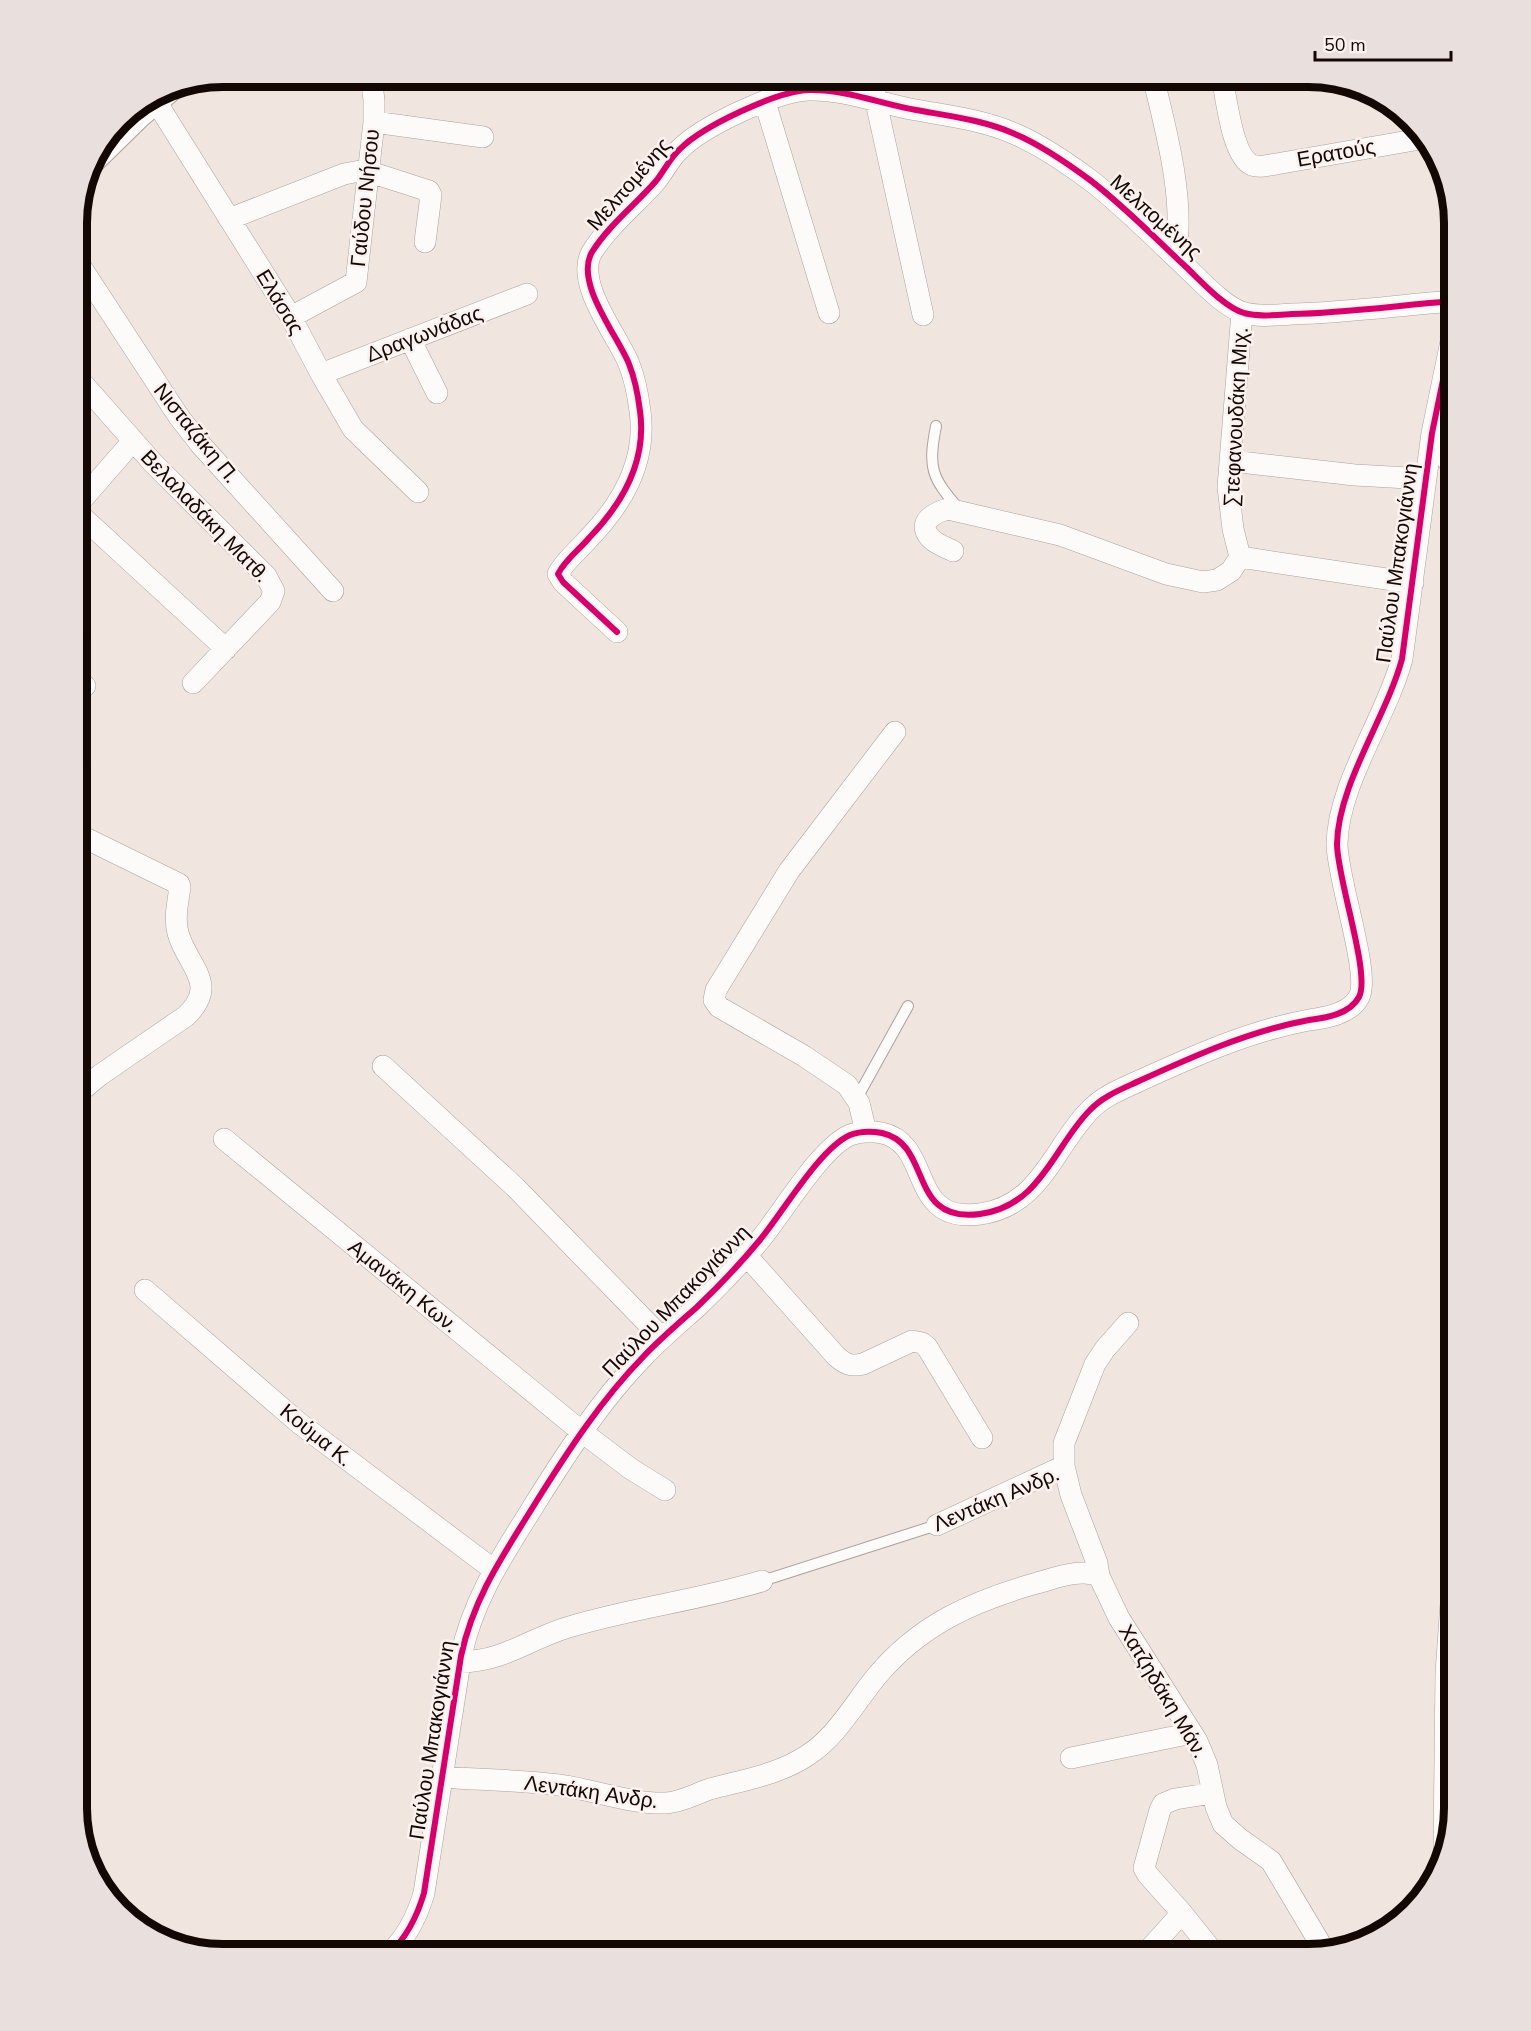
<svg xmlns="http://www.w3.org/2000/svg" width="1531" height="2031" viewBox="0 0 1531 2031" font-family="'Nunito Sans',sans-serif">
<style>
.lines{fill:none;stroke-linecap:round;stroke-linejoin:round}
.lane-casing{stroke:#aca19c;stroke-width:12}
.street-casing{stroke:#aca19c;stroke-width:22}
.secondary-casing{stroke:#aca19c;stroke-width:30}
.lane{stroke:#fdfbfa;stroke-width:10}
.street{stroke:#fdfbfa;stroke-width:21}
.secondary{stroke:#fdfbfa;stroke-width:28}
.cycleway-casing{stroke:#fbf2ef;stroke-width:10}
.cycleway{stroke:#d6006c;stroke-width:6}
.labels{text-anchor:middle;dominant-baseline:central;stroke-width:5;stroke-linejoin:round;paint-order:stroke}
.street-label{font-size:21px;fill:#140804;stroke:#fbf2ef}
.rim{fill:none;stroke:#140804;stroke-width:8}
</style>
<rect width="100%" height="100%" fill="#f1e5e0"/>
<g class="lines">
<g class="lane-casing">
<path id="lane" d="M 936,426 C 928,468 931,477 959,509
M 857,1098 L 908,1006
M 762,1581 L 937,1525"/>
</g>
<g class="street-casing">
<path id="street" d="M 618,77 L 619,79
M 873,77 L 876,102 L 923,315
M 1153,77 C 1166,130 1186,203 1175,256
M 1222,77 C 1226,96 1232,157 1252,165 C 1259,168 1269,165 1276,164 L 1426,138
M 155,100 L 291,317 L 321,374 L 353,429 L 418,492
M 765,102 L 829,313
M 374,122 L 483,137
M 229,219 L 344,174 L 360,171 L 370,172 L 429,191 L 431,195 L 425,242
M 77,261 L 179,417 L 201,445 L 333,591
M 291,317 L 356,282 L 374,122 L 374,100 L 371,77
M 410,339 L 437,393
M 321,374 L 527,294
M 77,377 L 153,463 L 266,576 L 274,591 L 270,602 L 193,683
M 1432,433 L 1454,471
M 133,441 L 79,503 L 78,513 L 226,649
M 1231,461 L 1355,475 L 1426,479
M 953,551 C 945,547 933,543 928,535 C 918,520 937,512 948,509 L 1060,535 L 1166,574 L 1203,582 L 1217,580 L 1231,571 L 1240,557 L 1413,583
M 1240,557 L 1233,529 L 1228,487 L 1242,312
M 617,632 L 563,582 L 558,574 C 565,560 579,550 589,538 C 623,503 647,461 640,411 C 638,395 635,379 629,364 C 618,336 574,283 592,252 C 609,225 635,205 656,181 C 664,171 670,158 680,149 C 703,126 777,91 809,90 C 845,89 881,104 916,110 C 949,116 984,120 1015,134 C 1041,145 1067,163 1090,180 C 1124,206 1155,238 1186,267 C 1201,281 1224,307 1244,313 C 1259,317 1276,315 1292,314 C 1346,313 1400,305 1454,301
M 77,681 L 85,686
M 383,1066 L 515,1187 L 662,1338
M 77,1094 L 100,1075 L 186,1016 C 220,984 187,966 178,933 C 174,918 178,902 180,887 L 179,884 L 77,834
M 866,1132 L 859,1103 L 847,1085 L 804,1056 L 719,1007 L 714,1000 L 716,990 L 789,871 L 895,732
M 224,1139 L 582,1432 L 631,1469 L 665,1490
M 746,1255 L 836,1356 C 845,1364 851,1367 863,1364 L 912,1341 L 922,1343 L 927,1347 L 982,1438
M 145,1290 L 299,1423 L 494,1570
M 937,1525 L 1064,1466
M 1099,1576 L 1119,1618 L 1197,1741 L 1207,1765 L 1216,1807 L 1223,1824 L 1240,1839 L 1271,1861 L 1324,1950
M 460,1662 C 506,1661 528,1639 569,1627 C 632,1608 699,1600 762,1581
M 1071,1758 L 1192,1733
M 442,1777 C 480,1780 521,1780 559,1785 C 595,1790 630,1804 666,1803 C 682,1802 695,1794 710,1789 C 743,1780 778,1775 808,1755 C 837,1736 854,1704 876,1677 C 919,1625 973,1601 1037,1583 C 1056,1578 1081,1568 1099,1576 L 1097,1563 L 1071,1495 L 1064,1466 L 1064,1443 L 1095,1364 L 1105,1349 L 1128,1323
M 1444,1847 L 1446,1673 L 1454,1561
M 1182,1913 L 1210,1948
M 389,1954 C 407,1937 417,1917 424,1893 L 461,1656 C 474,1596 504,1554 536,1502 C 568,1451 601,1400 643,1357 C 660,1339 679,1323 697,1307 C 719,1286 740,1264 759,1241 C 782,1214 819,1149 850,1135 C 860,1131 871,1131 882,1133 C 933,1144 907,1224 980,1214 C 1041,1206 1054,1146 1090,1110 C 1103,1096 1122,1089 1139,1081 C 1194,1056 1249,1031 1309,1020 C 1326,1018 1350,1014 1359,997 C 1371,975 1337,878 1337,844 C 1338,784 1386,718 1402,659 L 1432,433 L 1454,327
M 1145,1954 L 1182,1913 L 1148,1875 L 1144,1868 L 1160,1810 L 1163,1804 L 1175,1799 L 1213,1793"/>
</g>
<g class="secondary-casing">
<path id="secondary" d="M 91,160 L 138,114 L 170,87"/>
</g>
<use href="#lane" class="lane"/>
<use href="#street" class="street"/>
<use href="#secondary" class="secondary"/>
<g class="cycleway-casing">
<path id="cycleway" d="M 617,632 L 563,582 L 558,574 C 565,560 579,550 589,538 C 623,503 647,461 640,411 C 638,395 635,379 629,364 C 618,336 574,283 592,252 C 609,225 635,205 656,181 C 664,171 670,158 680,149 C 703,126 777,91 809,90 C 845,89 881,104 916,110 C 949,116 984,120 1015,134 C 1041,145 1067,163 1090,180 C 1124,206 1155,238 1186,267 C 1201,281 1224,307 1244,313 C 1259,317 1276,315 1292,314 C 1346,313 1400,305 1454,301
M 389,1954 C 407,1937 417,1917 424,1893 L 461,1656 C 474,1596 504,1554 536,1502 C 568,1451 601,1400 643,1357 C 660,1339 679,1323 697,1307 C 719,1286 740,1264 759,1241 C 782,1214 819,1149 850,1135 C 860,1131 871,1131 882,1133 C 933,1144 907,1224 980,1214 C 1041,1206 1054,1146 1090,1110 C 1103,1096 1122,1089 1139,1081 C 1194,1056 1249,1031 1309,1020 C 1326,1018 1350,1014 1359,997 C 1371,975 1337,878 1337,844 C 1338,784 1386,718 1402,659 L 1432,433 L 1454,327"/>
</g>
<use href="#cycleway" class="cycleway"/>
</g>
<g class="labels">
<g class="street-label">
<text transform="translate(1336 153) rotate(-10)">Ερατούς</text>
<text transform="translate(629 184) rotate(-49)">Μελπομένης</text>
<text transform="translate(365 198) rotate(-84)">Γαύδου Νήσου</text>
<text transform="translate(1156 217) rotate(42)">Μελπομένης</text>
<text transform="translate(280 302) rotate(59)">Ελάσας</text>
<text transform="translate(424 334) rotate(-21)">Δραγωνάδας</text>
<text transform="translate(1236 417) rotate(-87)">Στεφανουδάκη Μιχ.</text>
<text transform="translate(196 433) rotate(51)">Νισταζάκη Π.</text>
<text transform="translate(205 516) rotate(46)">Βελαλαδάκη Ματθ.</text>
<text transform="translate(1397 563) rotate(-82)">Παύλου Μπακογιάννη</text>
<text transform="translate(403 1286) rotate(39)">Αμανάκη Κων.</text>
<text transform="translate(676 1301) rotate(-46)">Παύλου Μπακογιάννη</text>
<text transform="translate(316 1435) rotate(39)">Κούμα Κ.</text>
<text transform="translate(996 1499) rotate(-23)">Λεντάκη Ανδρ.</text>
<text transform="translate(1163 1691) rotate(59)">Χατζηδάκη Μάν.</text>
<text transform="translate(432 1740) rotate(-81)">Παύλου Μπακογιάννη</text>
<text transform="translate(591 1792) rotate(8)">Λεντάκη Ανδρ.</text>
</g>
</g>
<path d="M0 0H1531V2031H0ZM223 87H1308A136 136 0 0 1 1444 223V1808A136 136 0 0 1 1308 1944H223A136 136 0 0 1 87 1808V223A136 136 0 0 1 223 87Z" fill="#e9dfdc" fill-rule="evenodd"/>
<path class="rim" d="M223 87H1308A136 136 0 0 1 1444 223V1808A136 136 0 0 1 1308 1944H223A136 136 0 0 1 87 1808V223A136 136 0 0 1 223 87Z"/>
<path d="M1315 51v9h136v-9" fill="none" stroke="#140804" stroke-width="3"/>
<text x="1324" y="51" font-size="18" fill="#140804" stroke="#fbf2ef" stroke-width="4.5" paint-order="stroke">50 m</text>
</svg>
